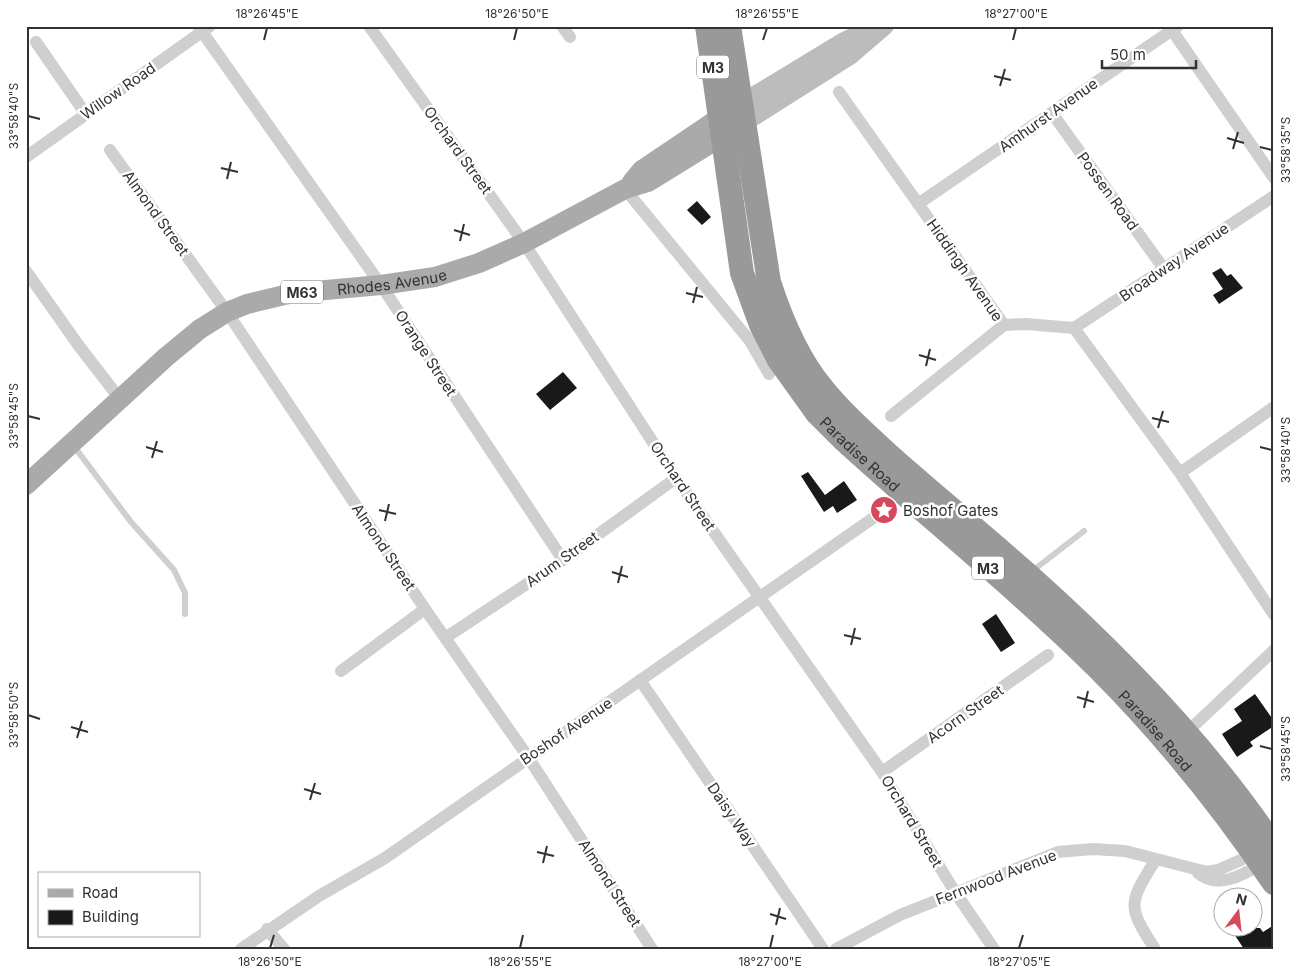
<svg xmlns="http://www.w3.org/2000/svg" width="1300" height="975" viewBox="0 0 1300 975" font-family="Inter,sans-serif">
<style>
.building{fill:#191919}
.lines{fill:none;stroke-linecap:round;stroke-linejoin:round}
.lane{stroke:#cfcfcf;stroke-width:6}
.street{stroke:#cfcfcf;stroke-width:12}
.secondary{stroke:#bcbcbc;stroke-width:18}
.primary{stroke:#aaa;stroke-width:20}
.highway{stroke:#999;stroke-width:24}
.ticks{fill:none;stroke:#323232;stroke-width:2}
.labels{text-anchor:middle;dominant-baseline:central;stroke-width:5;stroke-linejoin:round;paint-order:stroke}
.shield{fill:#fff;stroke:#707070;stroke-width:1}
.shield-label{font-size:14px;font-weight:bold;fill:#323232}
.street-label{font-size:15px;fill:#323232;stroke:#fff}
.poi-label{font-size:15px;fill:#323232;stroke:#fff;text-anchor:start}
.neatline{fill:none;stroke:#323232;stroke-width:2}
.ticks-label{font-size:12px;text-anchor:middle;fill:#323232}
</style>
<rect width="100%" height="100%" fill="#fff"/>
<path class="building" d="M 697,201 L 711,217 L 702,225 L 687,210 Z
M 1221,268 L 1227,276 L 1231,274 L 1243,288 L 1219,304 L 1213,295 L 1223,289 L 1212,273 Z
M 563,372 L 577,388 L 550,410 L 536,394 Z
M 808,472 L 825,495 L 844,481 L 857,500 L 837,513 L 833,506 L 824,512 L 801,476 Z
M 996,614 L 1015,643 L 1001,652 L 982,624 Z
M 1255,694 L 1274,721 L 1274,726 L 1250,742 L 1253,746 L 1237,757 L 1222,734 L 1242,721 L 1234,709 Z
M 1274,925 L 1274,949 L 1244,949 L 1230,928 L 1260,928 L 1263,932 Z"/>
<g class="lines">
<path class="lane" d="M 73,445 L 131,522 L 174,570 L 185,593 L 185,614
M 1031,572 L 1084,531"/>
<path class="street" d="M 198,26 L 381,285 L 563,560
M 369,26 L 524,243 L 676,478 L 882,772 L 955,892 L 994,949
M 562,26 L 570,37
M 1169,26 L 1274,178
M 36,42 L 85,113
M 839,92 L 1004,325 L 1026,324 L 1074,328 L 1180,473 L 1274,615
M 1052,113 L 1164,269
M 110,150 L 227,312 L 425,609 L 528,757 L 652,949
M 26,157 L 210,26
M 625,189 L 750,341 L 769,374
M 918,204 L 1178,26
M 26,271 L 79,346 L 120,399
M 1074,328 L 1274,196
M 891,416 L 1004,325
M 1180,473 L 1274,407
M 445,638 L 563,560 L 676,478
M 341,671 L 425,609
M 640,680 L 823,949
M 1185,734 L 1274,650
M 882,772 L 1048,655
M 1198,873 C 1219,891 1246,873 1265,862
M 267,929 L 284,949
M 241,949 L 319,896 L 385,858 L 889,507
M 836,949 L 900,915 L 1058,852 L 1093,849 L 1125,851 L 1207,872 L 1218,870 L 1259,852
M 1155,949 C 1126,905 1129,903 1156,859"/>
<path class="secondary" d="M 740,104 L 844,41 L 875,26
M 744,123 L 850,56 L 885,26"/>
<g class="primary">
<path d="M 632,182 L 642,170 L 731,110"/>
<path id="s1" d="M 26,485 L 166,357 L 200,329 L 227,312 L 247,304 L 293,293 L 381,285 L 435,277 L 479,263 L 524,243 L 625,189 L 648,182 L 734,129"/>
</g>
<g class="highway">
<path id="s2" d="M 707,26 L 742,273 L 761,325 L 779,360 L 817,413 L 844,440 C 927,516 1016,587 1097,667 C 1163,733 1222,806 1274,883"/>
<path d="M 729,26 L 769,282 C 781,319 797,358 822,388 C 842,413 867,435 890,456 C 935,496 982,534 1027,574 C 1118,655 1206,745 1274,847"/>
</g>
</g>
<path class="ticks" d="M 264,40 L 267,28M 514,40 L 517,28M 763,40 L 767,28M 1013,40 L 1016,28M 994,76 L 1011,80M 1000,86 L 1005,69M 28,116 L 40,119M 1227,138 L 1244,143M 1260,147 L 1272,150M 1233,149 L 1238,132M 221,168 L 238,172M 227,179 L 231,162M 454,230 L 470,235M 460,241 L 464,224M 686,293 L 703,297M 693,303 L 697,287M 919,355 L 936,360M 926,366 L 930,349M 28,416 L 40,419M 1152,418 L 1169,422M 1158,428 L 1163,411M 146,447 L 163,452M 1260,447 L 1272,450M 152,458 L 157,441M 379,510 L 396,514M 385,521 L 389,504M 612,572 L 628,577M 618,583 L 622,566M 844,635 L 861,639M 851,645 L 855,628M 1077,697 L 1094,702M 1084,708 L 1088,691M 28,715 L 40,719M 71,727 L 88,732M 77,738 L 82,721M 1260,746 L 1272,749M 304,789 L 321,794M 310,800 L 315,783M 537,852 L 554,856M 543,863 L 547,846M 770,914 L 786,919M 776,925 L 780,908M 270,948 L 274,935M 520,948 L 523,935M 770,948 L 773,935M 1019,948 L 1023,935"/>
<defs>
<g id="sight-disc" transform="scale(1.4375)"><circle r="9.5" fill="#d6485b" stroke="#fff"/><path d="M0-6L1.8-2.2L6-1.7L2.9 1.2L3.7 5.4L0 3.3L-3.7 5.4L-2.9 1.2L-6-1.7L-1.8-2.2Z" fill="#fff"/></g>
</defs>
<g fill-rule="evenodd">
<use href="#sight-disc" x="884" y="510"/>
</g>
<g class="labels">
<g class="shield">
<rect x="697" y="55.5" width="32" height="23" rx="4"/>
<rect x="281" y="280.5" width="42" height="23" rx="4"/>
<rect x="972" y="556.5" width="32" height="23" rx="4"/>
</g>
<g class="shield-label">
<text x="713" y="67">M3</text>
<text x="302" y="292">M63</text>
<text x="988" y="568">M3</text>
</g>
<g class="street-label">
<text transform="translate(118 91) rotate(-35)">Willow Road</text>
<text transform="translate(1048 115) rotate(-35)">Amhurst Avenue</text>
<text transform="translate(458 150) rotate(54)">Orchard Street</text>
<text transform="translate(1108 191) rotate(54)">Possen Road</text>
<text transform="translate(156 213) rotate(54)">Almond Street</text>
<text transform="translate(1174 262) rotate(-34)">Broadway Avenue</text>
<text transform="translate(965 270) rotate(55)">Hiddingh Avenue</text>
<text stroke="none"><textPath href="#s1" startOffset="434">Rhodes Avenue</textPath></text>
<text transform="translate(426 353) rotate(57)">Orange Street</text>
<text stroke="none"><textPath href="#s2" startOffset="469">Paradise Road</textPath></text>
<text transform="translate(683 486) rotate(56)">Orchard Street</text>
<text transform="translate(384 547) rotate(56)">Almond Street</text>
<text transform="translate(562 559) rotate(-35)">Arum Street</text>
<text transform="translate(965 714) rotate(-35)">Acorn Street</text>
<text transform="translate(566 731) rotate(-34)">Boshof Avenue</text>
<text stroke="none"><textPath href="#s2" startOffset="874">Paradise Road</textPath></text>
<text transform="translate(732 815) rotate(56)">Daisy Way</text>
<text transform="translate(912 821) rotate(59)">Orchard Street</text>
<text transform="translate(996 877) rotate(-21)">Fernwood Avenue</text>
<text transform="translate(610 883) rotate(57)">Almond Street</text>
</g>
<g class="poi-label">
<text x="903" y="510">Boshof Gates</text>
</g>
</g>
<rect width="1300" height="975" fill="none" stroke="#ffffff" stroke-width="55"/>
<rect x="38" y="872" width="162" height="65" fill="#ffffff" stroke="#adadad"/>
<rect x="48" y="889" width="25" height="8" fill="#aaaaaa" stroke="#adadad"/>
<text x="82" y="898" font-size="15" fill="#323232">Road</text>
<rect x="48" y="910" width="25" height="15" fill="#191919" stroke="#adadad"/>
<text x="82" y="922" font-size="15" fill="#323232">Building</text>
<g transform="translate(1238 912) rotate(15)"><circle r="24" fill="#ffffff" stroke="#adadad"/>
<path d="M0-4L9 19L0 12L-9 19Z" fill="#d6485b"/>
<text y="-8" font-size="14" font-weight="bold" text-anchor="middle" fill="#323232">N</text>
</g>
<path d="M1102 60v8h94v-8" fill="none" stroke="#323232" stroke-width="2.5"/>
<text x="1110" y="60" font-size="15" fill="#323232" stroke="#ffffff" stroke-width="4" paint-order="stroke">50 m</text>
<rect x="28" y="28" width="1244" height="920" class="neatline"/>
<g class="ticks-label">
<text x="267" y="18">18°26'45"E</text>
<text x="517" y="18">18°26'50"E</text>
<text x="767" y="18">18°26'55"E</text>
<text x="1016" y="18">18°27'00"E</text>
<text transform="translate(14 116) rotate(-90)" y="4">33°58'40"S</text>
<text transform="translate(1286 150) rotate(-90)" y="4">33°58'35"S</text>
<text transform="translate(14 416) rotate(-90)" y="4">33°58'45"S</text>
<text transform="translate(1286 450) rotate(-90)" y="4">33°58'40"S</text>
<text transform="translate(14 715) rotate(-90)" y="4">33°58'50"S</text>
<text transform="translate(1286 749) rotate(-90)" y="4">33°58'45"S</text>
<text x="270" y="966">18°26'50"E</text>
<text x="520" y="966">18°26'55"E</text>
<text x="770" y="966">18°27'00"E</text>
<text x="1019" y="966">18°27'05"E</text>
</g>
</svg>
